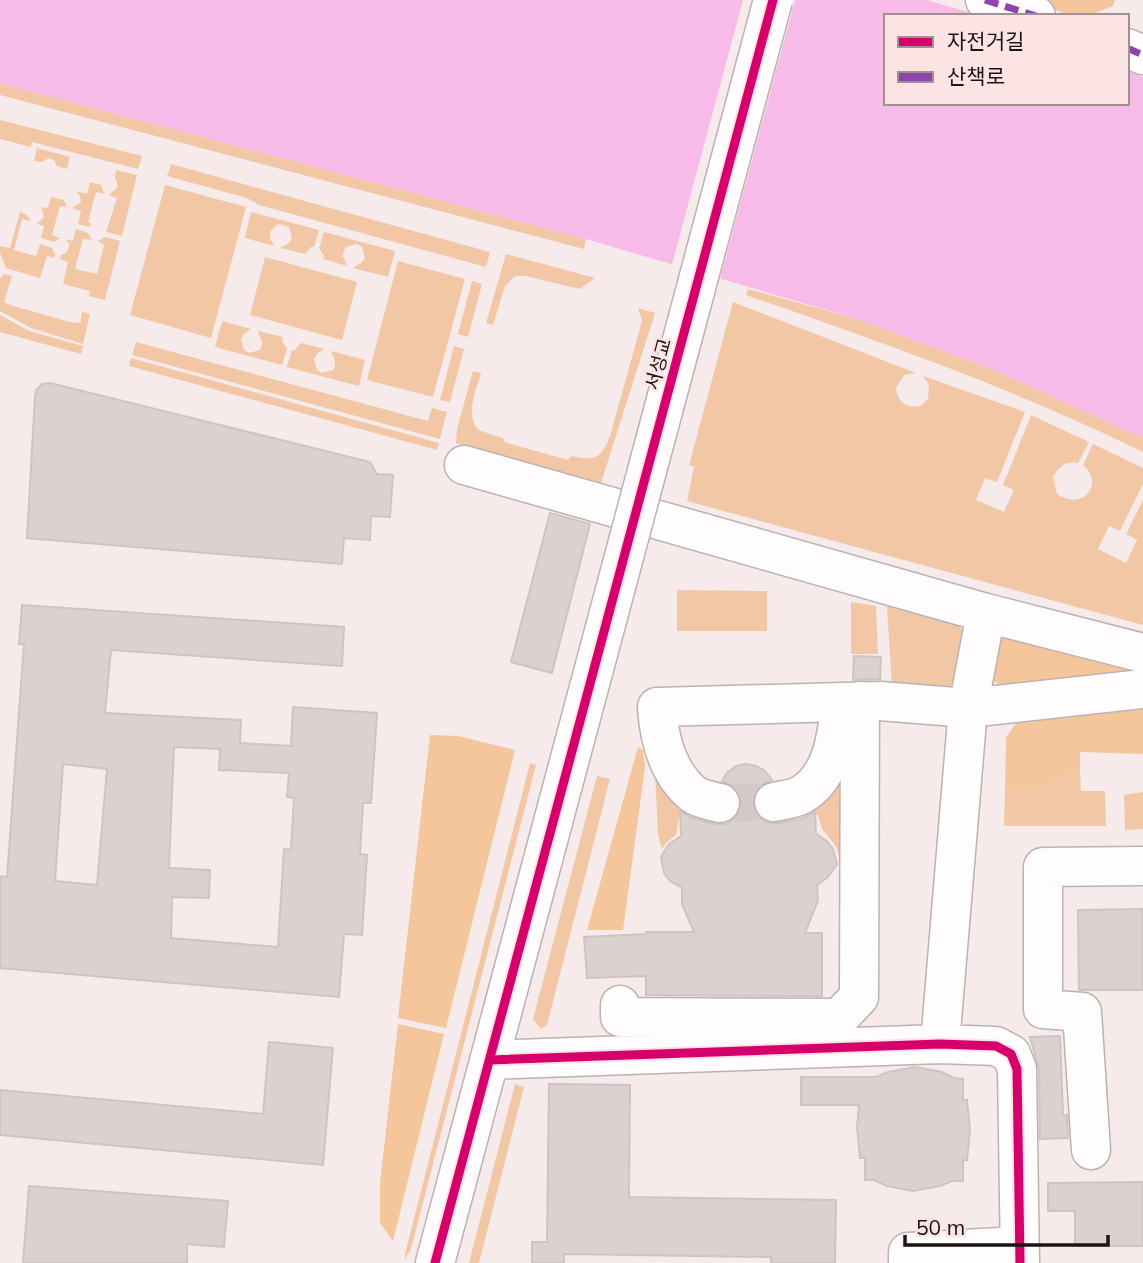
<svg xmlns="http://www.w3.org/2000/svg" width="1143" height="1263" viewBox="0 0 1143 1263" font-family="Mulish,'Noto Sans KR',sans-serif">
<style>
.green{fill:#f2c7a6}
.forest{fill:#f5c59c}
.water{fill:#f8bae8}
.pier{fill:#f6eaea}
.building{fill:#dbd2d0;stroke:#cec5c3;stroke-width:2;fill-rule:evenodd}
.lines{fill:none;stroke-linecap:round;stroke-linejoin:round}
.minor-tunnel{stroke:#d5caca;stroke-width:38;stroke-dasharray:38 19;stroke-linecap:butt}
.minor-casing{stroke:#bbb2b2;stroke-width:41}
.minor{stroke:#fefcfc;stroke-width:38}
.minor-bridge-casing{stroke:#bbb2b2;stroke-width:41;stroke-linecap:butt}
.minor-bridge{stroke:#fefcfc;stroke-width:38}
.quiet{stroke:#8e44ad;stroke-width:7;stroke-dasharray:14 7;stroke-linecap:butt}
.cycleway-casing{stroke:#fce4e4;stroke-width:13}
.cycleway{stroke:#d6006c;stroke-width:9}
.labels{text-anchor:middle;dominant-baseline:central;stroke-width:5;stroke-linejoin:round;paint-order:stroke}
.street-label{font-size:19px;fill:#1c1414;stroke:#fce4e4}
</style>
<rect width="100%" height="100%" fill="#f6eaea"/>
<path class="green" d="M 0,83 L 586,239 L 584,249 L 0,95 Z
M 0,120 L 142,156 L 138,169 L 32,142 L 31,147 L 0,139 Z
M 37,148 L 70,157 L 67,169 L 57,166 L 54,160 L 49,158 L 42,162 L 34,161 Z
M 171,164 L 490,252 L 486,267 L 259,205 L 247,198 L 167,176 Z
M 116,170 L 137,175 L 122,236 L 106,232 L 117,198 L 109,195 L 118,187 L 115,177 Z
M 90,182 L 101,185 L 104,194 L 96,192 L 88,222 L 91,223 L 90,227 L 78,224 L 81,211 L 72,208 L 81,202 L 80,196 L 76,191 L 87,194 Z
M 165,185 L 246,207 L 211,338 L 130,315 Z
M 51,197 L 64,200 L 67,207 L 60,206 L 52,235 L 60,238 L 54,242 L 41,238 L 44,226 L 37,224 L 44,217 L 41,207 L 48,208 Z
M 20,212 L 27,215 L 31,221 L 22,219 L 14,250 L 36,256 L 40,244 L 52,248 L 55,254 L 54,258 L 47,256 L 40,278 L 6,268 L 0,253 L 0,246 L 10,248 Z
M 251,212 L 319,230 L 314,247 L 311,247 L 305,254 L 280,248 L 289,243 L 292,238 L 289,227 L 278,224 L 270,232 L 270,238 L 274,246 L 245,238 Z
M 76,229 L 88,233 L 92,240 L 83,239 L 75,269 L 97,274 L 104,245 L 98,241 L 105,237 L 120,241 L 105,300 L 89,296 L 90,291 L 63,284 L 68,262 L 60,259 L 61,255 C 67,253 69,250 69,243 L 65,239 L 73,241 Z
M 324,232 L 395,251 L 388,277 L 353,268 L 361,263 L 365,258 L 362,247 L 357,244 L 346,247 C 340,256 345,259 347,266 L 323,259 L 324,256 L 319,248 Z
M 506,254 L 595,278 L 580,289 L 525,276 L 515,276 L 505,286 L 493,325 L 486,323 Z
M 265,257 L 357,282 L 342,340 L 250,315 Z
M 398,261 L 465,279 L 433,397 L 367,380 Z
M 4,274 L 12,276 L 4,302 L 10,305 L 70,322 L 80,323 L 82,312 L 90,314 L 83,344 L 31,328 L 0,311 L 0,278 Z
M 472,281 L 482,284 L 468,337 L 458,334 Z
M 748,289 L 857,319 L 994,370 L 1143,438 L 1143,452 C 1015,389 881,342 746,295 Z
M 733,302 L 916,373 L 904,375 L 896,388 C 898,403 907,410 922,405 L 928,399 L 929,385 L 923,376 L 1025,412 L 997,482 L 985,478 L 976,500 L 1004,512 L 1014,490 L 1003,485 L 1031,415 L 1089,442 L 1078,463 C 1065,461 1059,466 1053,477 L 1057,494 C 1083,512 1105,483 1083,465 L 1093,444 L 1143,468 L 1143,484 L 1120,531 L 1109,526 L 1098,549 L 1126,563 L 1137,540 L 1126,534 L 1143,500 L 1143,625 L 687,501 L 694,467 L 689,465 Z
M 638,308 L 655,313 L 601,483 L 456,443 L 457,429 L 473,371 L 481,373 C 476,392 465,412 478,430 L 503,438 L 504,442 L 568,460 L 571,456 C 595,461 601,459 610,436 L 642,321 Z
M 0,315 L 29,331 L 83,346 L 81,354 L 0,332 Z
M 222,321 L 251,329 L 244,334 L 241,339 L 244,350 L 249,353 L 260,350 C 265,341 259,338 258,331 L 283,337 L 282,341 L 287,349 L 282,365 L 215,347 Z
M 136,342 L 428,421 L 432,408 L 447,412 L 440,439 L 132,355 Z
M 301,343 L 324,349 L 317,354 L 314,359 L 317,370 L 322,373 L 333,370 C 338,361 333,358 331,351 L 365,360 L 359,386 L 287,367 L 292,350 L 295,350 Z
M 454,346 L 464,349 L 450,402 L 440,400 Z
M 131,358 L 439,443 L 437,450 L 129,366 Z
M 677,590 L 767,591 L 767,631 L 677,631 Z
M 851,602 L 876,606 L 878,654 L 851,654 Z
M 892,602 L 954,620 L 964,632 L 957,691 L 892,686 L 887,607 Z
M 530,763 L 536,765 L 411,1249 L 405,1259 L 405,1254 Z
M 839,769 L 855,860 L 840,859 L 836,846 L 822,829 L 818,816 L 809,809 Z
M 655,771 L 688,810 L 679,818 L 676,835 L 667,842 L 662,849 L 658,835 Z
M 1080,771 L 1081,791 L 1105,791 L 1106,826 L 1004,826 L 1005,792 L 1029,789 Z
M 597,776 L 610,779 L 547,1025 L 541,1029 L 533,1019 Z
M 1143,792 L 1143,829 L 1125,830 L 1124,795 Z
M 515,1084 L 524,1087 L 479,1263 L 469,1263 Z"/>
<path class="forest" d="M 1025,0 L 1115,0 L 1113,6 L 1088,16 L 1073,16 Z
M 1000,633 L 1143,672 L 1010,687 L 994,682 L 996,641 Z
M 1143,705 L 1143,754 L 1080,752 L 1080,771 L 1029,789 L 1005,792 L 1006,737 L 1022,716 Z
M 430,735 L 458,736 L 515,750 L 446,1028 L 398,1018 Z
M 638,747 L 643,750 L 645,767 L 623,930 L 587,930 Z
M 398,1024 L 444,1034 L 393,1241 L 380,1223 L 380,1183 Z"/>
<path class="water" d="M 0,0 L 927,0 L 981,16 L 886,16 L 886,103 L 1127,103 L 1127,70 L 1143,77 L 1143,438 L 994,370 L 857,319 L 586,239 L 0,83 Z"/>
<path class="pier" d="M 743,0 L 795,0 L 719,283 L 671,268 Z"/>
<path class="building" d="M 50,383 L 370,462 L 377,474 L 393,475 L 390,517 L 371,516 L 370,540 L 344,538 L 342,564 L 27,538 L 35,397 L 36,390 L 42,384 Z
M 550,513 L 590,524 L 552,673 L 511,662 Z
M 22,605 L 344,627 L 342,666 L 111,650 L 105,713 L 241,720 L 240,743 L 291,746 L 293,707 L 377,713 L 371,803 L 363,803 L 360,854 L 367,855 L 362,935 L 344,934 L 339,997 L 0,968 L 0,876 L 7,877 L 24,644 L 19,644 ZM 174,747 L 220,749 L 219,770 L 289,773 L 287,797 L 294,798 L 291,850 L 284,849 L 278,947 L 171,938 L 172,897 L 209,898 L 210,870 L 169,868 ZM 63,764 L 107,769 L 97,885 L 55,881 Z
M 854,656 L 881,657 L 880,679 L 853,680 Z
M 746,764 L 756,766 L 765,771 L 772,780 L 760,785 L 754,794 L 753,806 L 758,817 L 768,823 L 778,823 L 801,819 L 815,812 L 816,834 L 827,841 L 833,849 L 837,864 L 828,877 L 817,885 L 818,900 L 805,933 L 822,933 L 822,996 L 646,995 L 646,976 L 587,978 L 584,937 L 646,934 L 646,932 L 694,932 L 682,904 L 682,888 L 670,881 L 664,873 L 661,857 L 669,844 L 681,836 L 680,812 L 695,819 L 715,824 L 727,824 L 736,817 L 741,807 L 741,796 L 734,787 L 722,781 L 727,773 L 736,766 Z
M 1143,909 L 1143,990 L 1079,990 L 1078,910 Z
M 1060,1036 L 1063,1115 L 1067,1115 L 1068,1138 L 1040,1139 L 1039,1069 L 1030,1037 Z
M 269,1042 L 333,1048 L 323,1165 L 0,1135 L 0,1090 L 263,1114 Z
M 915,1067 L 942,1072 L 954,1078 L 963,1079 L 963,1100 L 967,1100 L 970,1130 L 967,1160 L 963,1160 L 963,1181 L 952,1181 L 940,1186 L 913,1191 L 887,1186 L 874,1180 L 865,1180 L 865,1158 L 860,1158 L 857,1128 L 859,1105 L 801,1105 L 801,1077 L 876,1077 L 888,1072 Z
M 549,1084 L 630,1085 L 629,1197 L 836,1200 L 835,1263 L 771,1263 L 771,1257 L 564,1254 L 564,1263 L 532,1263 L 532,1242 L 547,1242 Z
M 1143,1182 L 1143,1246 L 1075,1246 L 1075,1211 L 1048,1211 L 1048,1183 Z
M 29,1186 L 228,1201 L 224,1247 L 187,1244 L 187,1263 L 23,1263 Z"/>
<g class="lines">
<path class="minor-tunnel" d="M 720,803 L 774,802"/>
<g class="minor-casing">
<path id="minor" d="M 985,0 L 1036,16
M 1127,48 L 1143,55
M 464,465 L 986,613 L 1143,653
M 774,802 C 783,800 794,799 801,795 C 833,777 837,734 841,702
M 720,803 C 712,801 700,799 693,794 C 668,773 659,738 657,707 L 880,701 L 968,708 L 1143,689
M 620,1005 L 620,1017 L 839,1018 L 859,997 L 860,701
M 940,1044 L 968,708 L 986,613
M 490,1060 L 940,1044 L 996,1046 L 1011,1054 L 1017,1069 L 1020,1263
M 1091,1150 L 1082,1012 L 1043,1009 L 1043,867 L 1143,866
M 435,1263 L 576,736
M 908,1263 L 908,1252 L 1020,1246"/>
</g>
<use href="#minor" class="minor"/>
<g class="minor-bridge-casing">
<path id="minor-bridge" d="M 576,736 L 773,0"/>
</g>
<use href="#minor-bridge" class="minor-bridge"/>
<path class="quiet" d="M 985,0 L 1036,16
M 1127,48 L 1143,55"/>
<g class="cycleway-casing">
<path id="cycleway" d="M 490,1060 L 940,1044 L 996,1046 L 1011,1054 L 1017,1069 L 1020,1263
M 435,1263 L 773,0"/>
</g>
<use href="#cycleway" class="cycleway"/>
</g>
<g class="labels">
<g class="street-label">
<text transform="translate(658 364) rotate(-75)">서성교</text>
</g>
</g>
<rect x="884" y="14" width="245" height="91" fill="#fce4e4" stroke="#a29191" stroke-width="2"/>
<rect x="898" y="37" width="35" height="10" fill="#d6006c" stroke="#a29191" stroke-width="2"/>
<text x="947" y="49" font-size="21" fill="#1c1414">자전거길</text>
<rect x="898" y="72" width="35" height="10" fill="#8e44ad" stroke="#a29191" stroke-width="2"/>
<text x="947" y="84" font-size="21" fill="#1c1414">산책로</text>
<path d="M905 1235v10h203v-10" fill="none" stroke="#1c1414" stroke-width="3.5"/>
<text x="916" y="1235" font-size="21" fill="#1c1414" stroke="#fce4e4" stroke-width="5" paint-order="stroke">50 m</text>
</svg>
